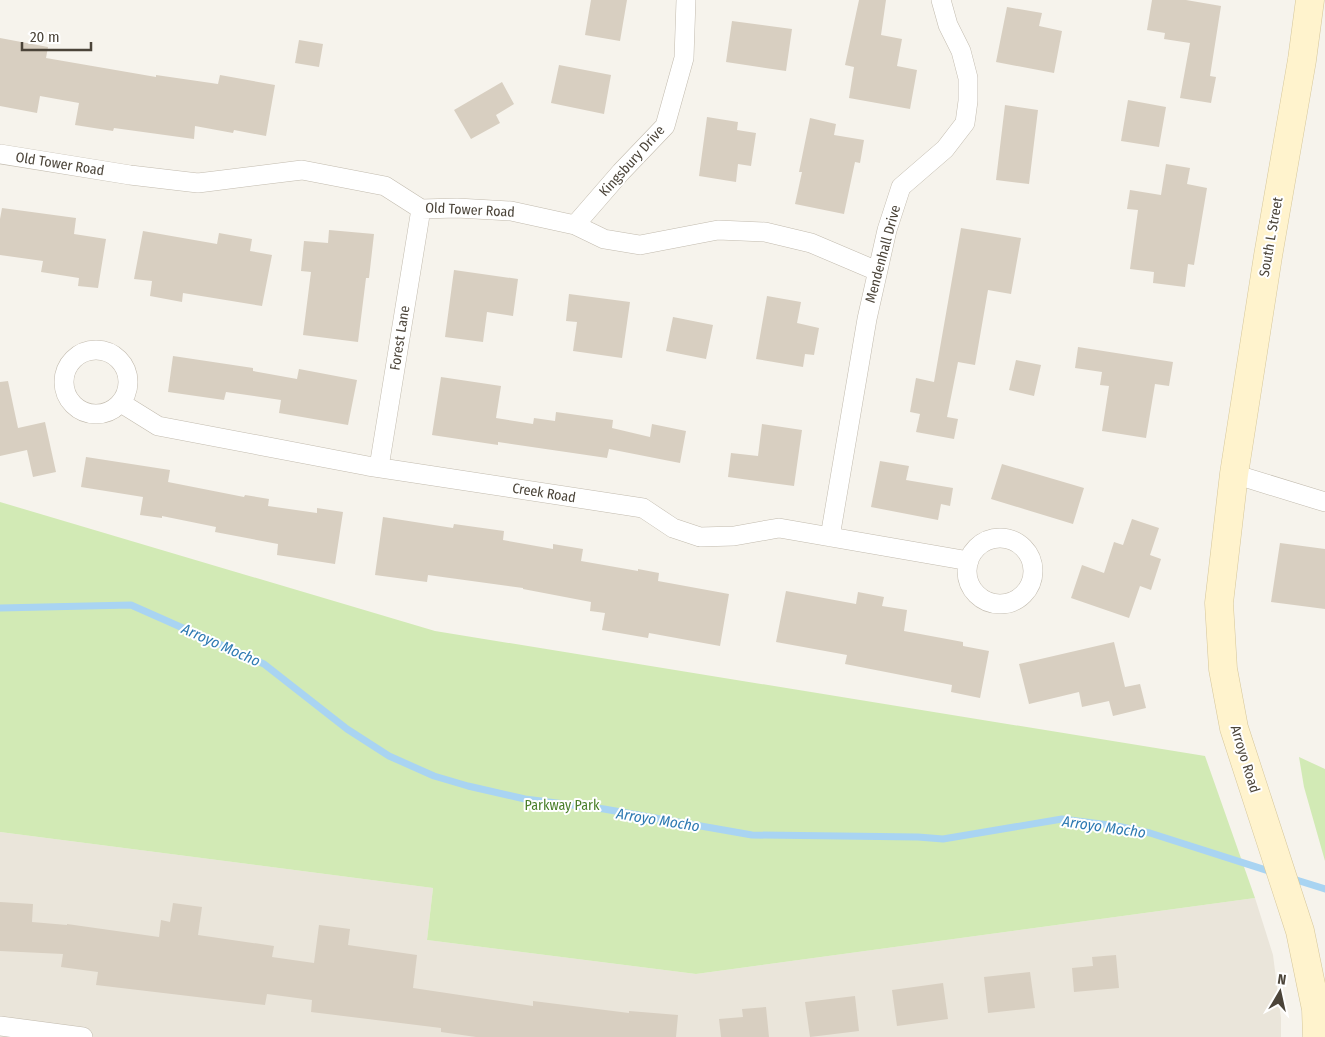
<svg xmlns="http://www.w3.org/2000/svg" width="1325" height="1037" viewBox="0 0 1325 1037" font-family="'Fira Sans Condensed',sans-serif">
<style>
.residential{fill:#eae5da}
.green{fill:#d2eab5}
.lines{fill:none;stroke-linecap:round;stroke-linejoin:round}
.stream{stroke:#a9d4f2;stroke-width:7}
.building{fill:#d8cfc1}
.street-casing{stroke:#c2bbae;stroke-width:20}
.secondary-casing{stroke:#d6c79b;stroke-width:29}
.street{stroke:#fff;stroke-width:19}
.secondary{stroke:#fff3cd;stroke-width:28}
.labels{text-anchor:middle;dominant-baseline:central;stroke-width:4;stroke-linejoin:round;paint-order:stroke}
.street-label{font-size:14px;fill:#4b4439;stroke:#fff}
.park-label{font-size:14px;fill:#4a7f2a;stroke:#fff}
.water-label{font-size:15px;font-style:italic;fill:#2e7ab2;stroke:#fff}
</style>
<rect width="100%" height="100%" fill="#f6f3ec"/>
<path class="residential" d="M 0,832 L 433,888 L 427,940 L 696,974 L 1255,898 L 1273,955 L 1281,1018 L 1281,1037 L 0,1037 Z"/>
<path class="green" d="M 0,502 L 435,631 L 1205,756 L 1255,898 L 696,974 L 427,940 L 433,888 L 0,832 Z
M 1299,757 L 1325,769 L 1325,861 L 1304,787 Z"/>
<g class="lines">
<path class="stream" d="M 0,608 L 131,605 L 264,664 L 347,729 L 389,756 L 434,776 L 468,786 L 525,799 L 604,809 L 752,835 L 918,837 L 943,839 L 1062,819 L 1117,826 L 1150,833 L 1275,873
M 1290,878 L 1325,889"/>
</g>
<path class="building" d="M 591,0 L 627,0 L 620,41 L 585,35 Z
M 859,0 L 886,0 L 881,35 L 902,39 L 897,66 L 917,70 L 910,109 L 849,98 L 854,67 L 845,65 Z
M 1152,0 L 1186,0 L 1221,6 L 1210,76 L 1216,77 L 1211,103 L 1180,98 L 1190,43 L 1164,39 L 1165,33 L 1147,30 Z
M 1007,7 L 1042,13 L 1039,26 L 1062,31 L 1054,73 L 996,62 Z
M 732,21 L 792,29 L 786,71 L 726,62 Z
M 0,38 L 48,47 L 46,58 L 156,77 L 156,75 L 218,84 L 220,75 L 275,85 L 266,136 L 234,130 L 233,133 L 195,126 L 194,139 L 114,128 L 113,131 L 75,125 L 79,103 L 40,96 L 37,113 L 0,106 Z
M 299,40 L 323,44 L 319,67 L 295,63 Z
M 559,65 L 611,75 L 604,114 L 551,103 Z
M 502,82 L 514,104 L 496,115 L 500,123 L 471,139 L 454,110 Z
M 1128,100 L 1166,107 L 1159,147 L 1121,141 Z
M 1005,105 L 1038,110 L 1029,184 L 996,180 Z
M 707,117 L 738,122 L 737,130 L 756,133 L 751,166 L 738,164 L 736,182 L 699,176 Z
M 810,118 L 836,124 L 834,135 L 864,140 L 860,163 L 855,162 L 844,214 L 795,204 L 802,172 L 799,172 Z
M 1166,164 L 1190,168 L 1187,184 L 1207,188 L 1194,265 L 1188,264 L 1185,287 L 1153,283 L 1154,272 L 1130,269 L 1138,210 L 1127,209 L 1130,190 L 1161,195 Z
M 2,208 L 76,218 L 74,234 L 106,239 L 98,288 L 78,286 L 79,278 L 41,272 L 43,261 L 0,255 L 0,219 Z
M 961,228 L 1021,238 L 1011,294 L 988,290 L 975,365 L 958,362 L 947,417 L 958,419 L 954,439 L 916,432 L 920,414 L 910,412 L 916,378 L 934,382 Z
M 329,230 L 374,234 L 369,278 L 366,278 L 358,342 L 303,335 L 311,272 L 301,271 L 304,241 L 328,243 Z
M 143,231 L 217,244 L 219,233 L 252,239 L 250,251 L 272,255 L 262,306 L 183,293 L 182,302 L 150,296 L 152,281 L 134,279 Z
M 454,270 L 518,279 L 513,316 L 487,312 L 483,342 L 445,337 Z
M 569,294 L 630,302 L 622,358 L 573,351 L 577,322 L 566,321 Z
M 767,296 L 801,302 L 797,323 L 819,328 L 814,355 L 805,354 L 803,367 L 756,359 Z
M 673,317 L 713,325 L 706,359 L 666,351 Z
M 1078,347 L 1173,362 L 1169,386 L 1155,384 L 1146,438 L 1102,431 L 1109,386 L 1100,385 L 1102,372 L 1075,368 Z
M 173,356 L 253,368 L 253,371 L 297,379 L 299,369 L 357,380 L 348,425 L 279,413 L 281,400 L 226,392 L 224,400 L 168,392 Z
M 1016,360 L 1041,365 L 1034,396 L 1009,390 Z
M 441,377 L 501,386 L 496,418 L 533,424 L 534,418 L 555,421 L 556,412 L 613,420 L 612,428 L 650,437 L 652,424 L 686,431 L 680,463 L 609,449 L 607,458 L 498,442 L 498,445 L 432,435 Z
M 8,381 L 18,428 L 45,422 L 56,472 L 33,477 L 27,450 L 0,456 L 0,382 Z
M 762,424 L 802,430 L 794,486 L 728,477 L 731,453 L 758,456 Z
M 86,457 L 170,470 L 168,482 L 244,497 L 245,495 L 269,499 L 268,506 L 317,513 L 317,508 L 343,512 L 335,564 L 277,555 L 278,544 L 215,532 L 216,527 L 162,516 L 162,518 L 140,515 L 143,497 L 81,487 Z
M 880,461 L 909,466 L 906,480 L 953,488 L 950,506 L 941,504 L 938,520 L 871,507 Z
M 1002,464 L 1084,488 L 1073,524 L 991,499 Z
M 383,517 L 453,528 L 454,524 L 504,531 L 503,540 L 553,549 L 553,544 L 583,549 L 581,561 L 638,571 L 638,569 L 659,573 L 658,581 L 729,594 L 720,646 L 649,633 L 648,638 L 602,630 L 605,613 L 590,611 L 591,602 L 523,589 L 523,588 L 428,575 L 427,582 L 375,575 Z
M 1132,519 L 1159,528 L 1150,555 L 1161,559 L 1151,590 L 1140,586 L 1129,618 L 1071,598 L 1082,565 L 1104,573 L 1114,542 L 1123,545 Z
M 1280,543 L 1325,549 L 1325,609 L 1271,602 Z
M 786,591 L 856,604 L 858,592 L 884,597 L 882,606 L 907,610 L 904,631 L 963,642 L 963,646 L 989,651 L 980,698 L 951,692 L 952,685 L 845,664 L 847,655 L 776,642 Z
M 1114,642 L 1125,687 L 1140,684 L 1146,708 L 1113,716 L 1109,701 L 1082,707 L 1079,692 L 1029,704 L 1019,664 Z
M 0,902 L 33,904 L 32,922 L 67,925 L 67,924 L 159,937 L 161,920 L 170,922 L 173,903 L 202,907 L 198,935 L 274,946 L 272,957 L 314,963 L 319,925 L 350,929 L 348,945 L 417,955 L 413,988 L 533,1006 L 533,1001 L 629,1013 L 629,1011 L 678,1015 L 676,1037 L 476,1037 L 441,1032 L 441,1028 L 311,1012 L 312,1000 L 267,994 L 265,1005 L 96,985 L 98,972 L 61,967 L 63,954 L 0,951 Z
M 1116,955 L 1119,988 L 1074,992 L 1072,968 L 1093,966 L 1092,957 Z
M 1030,972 L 1035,1008 L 988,1013 L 984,977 Z
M 943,983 L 948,1019 L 897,1026 L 892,990 Z
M 855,996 L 859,1031 L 810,1037 L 805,1002 Z
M 766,1007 L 769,1037 L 721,1037 L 719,1019 L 743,1017 L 742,1009 Z"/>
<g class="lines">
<g class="street-casing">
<path id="street" d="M 0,154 L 130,175 L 198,183 L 302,170 L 385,186 L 421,209 L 457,208 L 511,211 L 575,225 L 604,239 L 640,245 L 718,230 L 765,232 L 811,243 L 877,271
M 575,225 L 621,172 L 665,126 L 684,58 L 686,0
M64 382a32 32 0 1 1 64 0a32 32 0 1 1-64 0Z
M 121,403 L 158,426 L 368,466 L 643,508 L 673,528 L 700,537 L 734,536 L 779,528 L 969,561
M 379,467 L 421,209
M 1234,474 L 1325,502
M 830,537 L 867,319 L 887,230 L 901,187 L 945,149 L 965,123 L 968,101 L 968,78 L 961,51 L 948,25 L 941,0
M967 571a33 33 0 1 1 66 0a33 33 0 1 1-66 0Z
M 0,1026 L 83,1037"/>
</g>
<g class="secondary-casing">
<path id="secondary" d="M 1310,0 L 1302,60 L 1268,256 L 1234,474 L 1219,603 L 1223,669 L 1234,728 L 1300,931 L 1316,1009 L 1317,1037"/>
</g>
<use href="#street" class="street"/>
<use href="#secondary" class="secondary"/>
</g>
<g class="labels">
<g class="street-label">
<text transform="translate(632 161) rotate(-48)">Kingsbury Drive</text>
<text transform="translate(60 164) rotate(9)">Old Tower Road</text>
<text transform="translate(470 210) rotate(3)">Old Tower Road</text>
<text transform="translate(1271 237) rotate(-80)">South L Street</text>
<text transform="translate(883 254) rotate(-75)">Mendenhall Drive</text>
<text transform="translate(400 338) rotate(-81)">Forest Lane</text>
<text transform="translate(544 493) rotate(9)">Creek Road</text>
<text transform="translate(1245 759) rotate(73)">Arroyo Road</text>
</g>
<g class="park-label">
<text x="562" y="805">Parkway Park</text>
</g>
<g class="water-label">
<text transform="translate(221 645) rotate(24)">Arroyo Mocho</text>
<text transform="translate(658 820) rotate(9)">Arroyo Mocho</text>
<text transform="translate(1104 827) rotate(8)">Arroyo Mocho</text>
</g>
</g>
<g transform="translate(1280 992) rotate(9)" stroke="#ffffff" stroke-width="4" paint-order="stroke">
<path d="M0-4L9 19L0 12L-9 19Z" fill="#4b4439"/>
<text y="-8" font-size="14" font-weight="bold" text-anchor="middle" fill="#4b4439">N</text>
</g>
<path d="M22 42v8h69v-8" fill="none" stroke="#4b4439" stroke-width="2.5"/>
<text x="30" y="42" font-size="15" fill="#4b4439" stroke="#ffffff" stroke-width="4" paint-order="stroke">20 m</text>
</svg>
